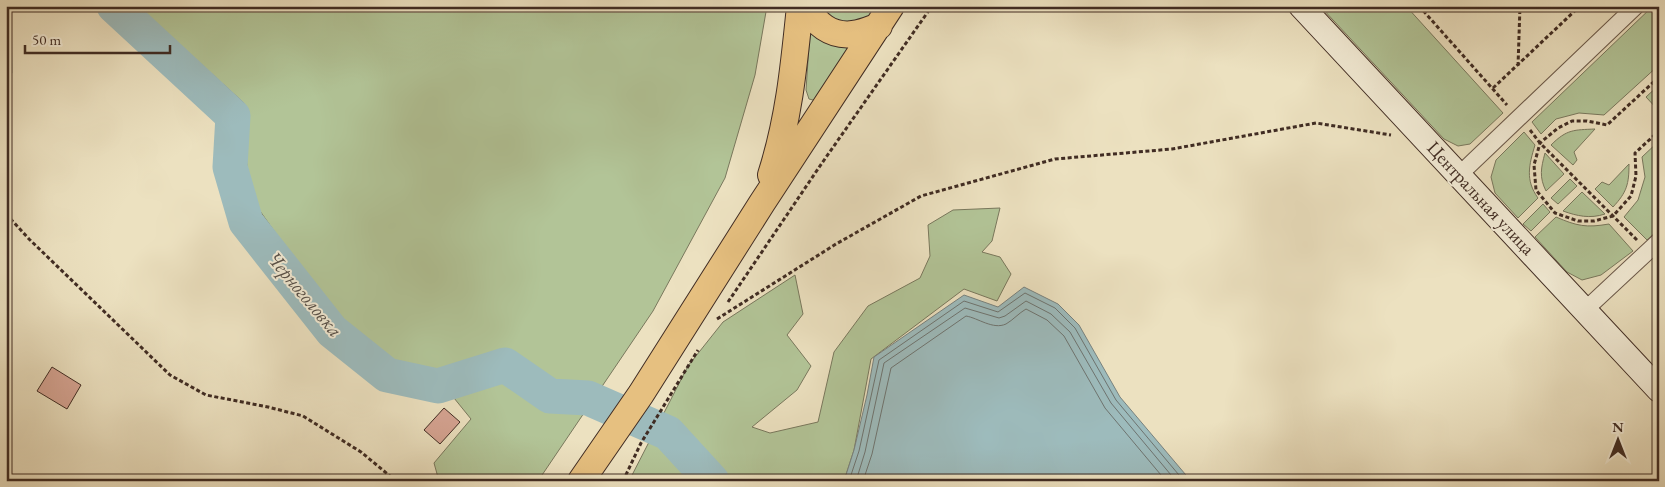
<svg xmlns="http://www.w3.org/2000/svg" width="1665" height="487" viewBox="0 0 1665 487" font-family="'EB Garamond',serif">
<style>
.green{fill:#b2c497;stroke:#79785d}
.water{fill:#9dbbbc;stroke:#78827f}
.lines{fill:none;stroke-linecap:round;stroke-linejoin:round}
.shore{stroke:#6e7470;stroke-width:1}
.river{stroke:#9dbbbc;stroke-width:35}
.building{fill:#d6a493;stroke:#402c23}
.street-casing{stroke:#6b594a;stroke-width:18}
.secondary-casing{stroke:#402c23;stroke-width:26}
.primary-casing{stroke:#402c23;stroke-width:28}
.path{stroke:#402c23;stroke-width:3;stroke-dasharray:4 2.5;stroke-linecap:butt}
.street{stroke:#f3ecd6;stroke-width:16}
.secondary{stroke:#f3ecd6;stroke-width:24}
.primary{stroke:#e6c080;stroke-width:26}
.labels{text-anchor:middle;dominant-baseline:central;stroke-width:4;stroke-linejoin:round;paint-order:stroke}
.street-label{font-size:19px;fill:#402c23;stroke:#f3ecd6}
.water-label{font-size:20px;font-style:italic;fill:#575049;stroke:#f3ecd6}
</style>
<rect width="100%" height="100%" fill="#ece1c0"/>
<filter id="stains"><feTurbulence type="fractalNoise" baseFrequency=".004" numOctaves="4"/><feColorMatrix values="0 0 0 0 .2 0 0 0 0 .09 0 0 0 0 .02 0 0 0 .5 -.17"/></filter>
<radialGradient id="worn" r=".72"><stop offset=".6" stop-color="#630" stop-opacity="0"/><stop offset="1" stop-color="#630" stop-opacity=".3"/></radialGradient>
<path class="green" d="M 137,6 L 767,6 L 755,75 L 725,178 L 653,311 L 538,481 L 439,481 L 434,463 L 471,419 L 454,398 L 425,396 L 406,373 L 343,324 L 315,289 L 248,194 L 244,103 Z
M 816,6 L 878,6 L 868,21 L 838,22 Z
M 1320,6 L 1406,6 L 1503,113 L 1470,144 L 1458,146 L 1444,139 Z
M 1653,6 L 1659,6 L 1659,65 L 1604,115 L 1579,113 L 1556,119 L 1541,134 L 1532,122 Z
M 810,31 L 851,45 L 817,99 L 813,100 L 809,99 L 806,90 Z
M 1659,85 L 1659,111 L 1646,97 Z
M 1595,129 L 1574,152 L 1577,160 L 1573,165 L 1551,145 C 1567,129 1574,130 1595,129 Z
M 1524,132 L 1535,145 C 1529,165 1525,180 1538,198 L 1518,218 L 1495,193 L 1491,177 L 1496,160 Z
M 1659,141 L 1659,229 L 1647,240 L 1624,217 L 1638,200 L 1645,177 L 1642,157 Z
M 1545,153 L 1564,174 L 1546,191 C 1539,177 1541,168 1545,153 Z
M 1629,164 C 1629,184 1627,192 1613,207 L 1595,189 L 1602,182 L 1609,185 Z
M 1570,179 L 1577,186 L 1558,204 L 1551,198 Z
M 1582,192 L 1605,214 C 1590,219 1577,216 1563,211 Z
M 1543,204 L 1550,212 L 1531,231 L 1523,224 Z
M 1000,208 L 992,241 L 982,252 L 1000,257 L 1011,274 L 997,301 L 964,289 L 871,359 L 854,450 L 844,481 L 629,481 L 688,366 L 723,322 L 795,275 L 803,314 L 787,335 L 811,366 L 797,390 L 752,427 L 770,433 L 818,422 L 834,352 L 868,306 L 920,278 L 930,256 L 928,225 L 953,210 Z
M 1556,217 C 1577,226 1586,228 1609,224 L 1633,251 L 1601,275 L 1582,280 L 1567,272 L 1535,237 Z"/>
<path class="water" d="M 6,6 L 11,6 L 12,73 L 6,80 Z
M 1024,287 L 1058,304 L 1079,325 L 1120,397 L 1191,481 L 844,481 L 854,450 L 867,395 L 874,357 L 964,295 L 998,307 Z"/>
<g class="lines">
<path class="shore" d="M 6,72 L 6,6
M 849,481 L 859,451 L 879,360 L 964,301 L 998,312 L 1025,293 L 1055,308 L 1075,328 L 1116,400 L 1184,481
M 856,481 L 865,452 L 884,363 L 965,308 L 999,318 L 1005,316 L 1026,301 L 1051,314 L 1070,332 L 1111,403 L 1176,481
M 863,481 L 872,454 L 891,368 L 966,316 C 978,318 993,330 1006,324 C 1013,320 1019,313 1026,309 L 1047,320 L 1064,336 L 1105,408 L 1166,481"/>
<path class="river" d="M 114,6 L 233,116 L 230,167 L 246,222 L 332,331 L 387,375 L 438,386 L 505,365 L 550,396 L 588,398 L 668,433 L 712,481"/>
</g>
<path class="building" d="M 52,367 L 81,385 L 67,409 L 37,391 Z
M 444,408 L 460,422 L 440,444 L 424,430 Z"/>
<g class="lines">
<g class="street-casing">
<path id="street" d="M 1459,175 L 1636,6
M 1585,310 L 1659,241"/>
</g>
<g class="secondary-casing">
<path id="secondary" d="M 1301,6 L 1659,390"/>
</g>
<g class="primary-casing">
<path id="primary" d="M 805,6 C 816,23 830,37 853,34 C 862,33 871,29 879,26
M 771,175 C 789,119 794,65 800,6
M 581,481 L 641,394 L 762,203 L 891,6"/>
</g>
<path class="path" d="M 1419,6 L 1507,105
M 1518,66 L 1520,6
M 1659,77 L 1607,125 L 1587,121 L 1572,121 L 1558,128 L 1540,143 L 1534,165 L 1536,190 L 1555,213 L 1578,221 L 1594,221 L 1613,216 L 1631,196 L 1636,176 L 1635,153 L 1659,131
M 1493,88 L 1580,6
M 1530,130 L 1540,143 L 1637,240
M 6,214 L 29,239 L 170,375 L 206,395 L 268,407 L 303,416 L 361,452 L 396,481
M 728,302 L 822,163 L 932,6
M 717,319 L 836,244 L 921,196 L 1055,159 L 1172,149 L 1316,123 L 1391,135
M 623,481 L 641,443 L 698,350"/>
<use href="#street" class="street"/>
<use href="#secondary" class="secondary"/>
<use href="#primary" class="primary"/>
</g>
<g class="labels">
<g class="street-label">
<text transform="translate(1481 198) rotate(47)">Центральная улица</text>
</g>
<g class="water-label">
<text transform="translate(305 294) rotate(50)">Черноголовка</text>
</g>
</g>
<rect width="1665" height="487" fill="none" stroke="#ece1c0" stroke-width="25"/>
<rect x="8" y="8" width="1650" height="472" fill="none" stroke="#402c23" stroke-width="2.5"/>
<rect x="12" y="12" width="1640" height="462" fill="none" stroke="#402c23"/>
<g transform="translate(1618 440)" stroke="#f3ecd6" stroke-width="4" paint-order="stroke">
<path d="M0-4L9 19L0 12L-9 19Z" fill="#402c23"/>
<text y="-8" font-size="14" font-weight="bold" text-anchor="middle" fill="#402c23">N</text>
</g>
<path d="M25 45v8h145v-8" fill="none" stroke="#402c23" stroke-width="2.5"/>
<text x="32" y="45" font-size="15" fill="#402c23" stroke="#f3ecd6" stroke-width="4" paint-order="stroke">50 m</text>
<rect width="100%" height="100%" filter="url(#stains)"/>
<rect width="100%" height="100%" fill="url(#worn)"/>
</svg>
